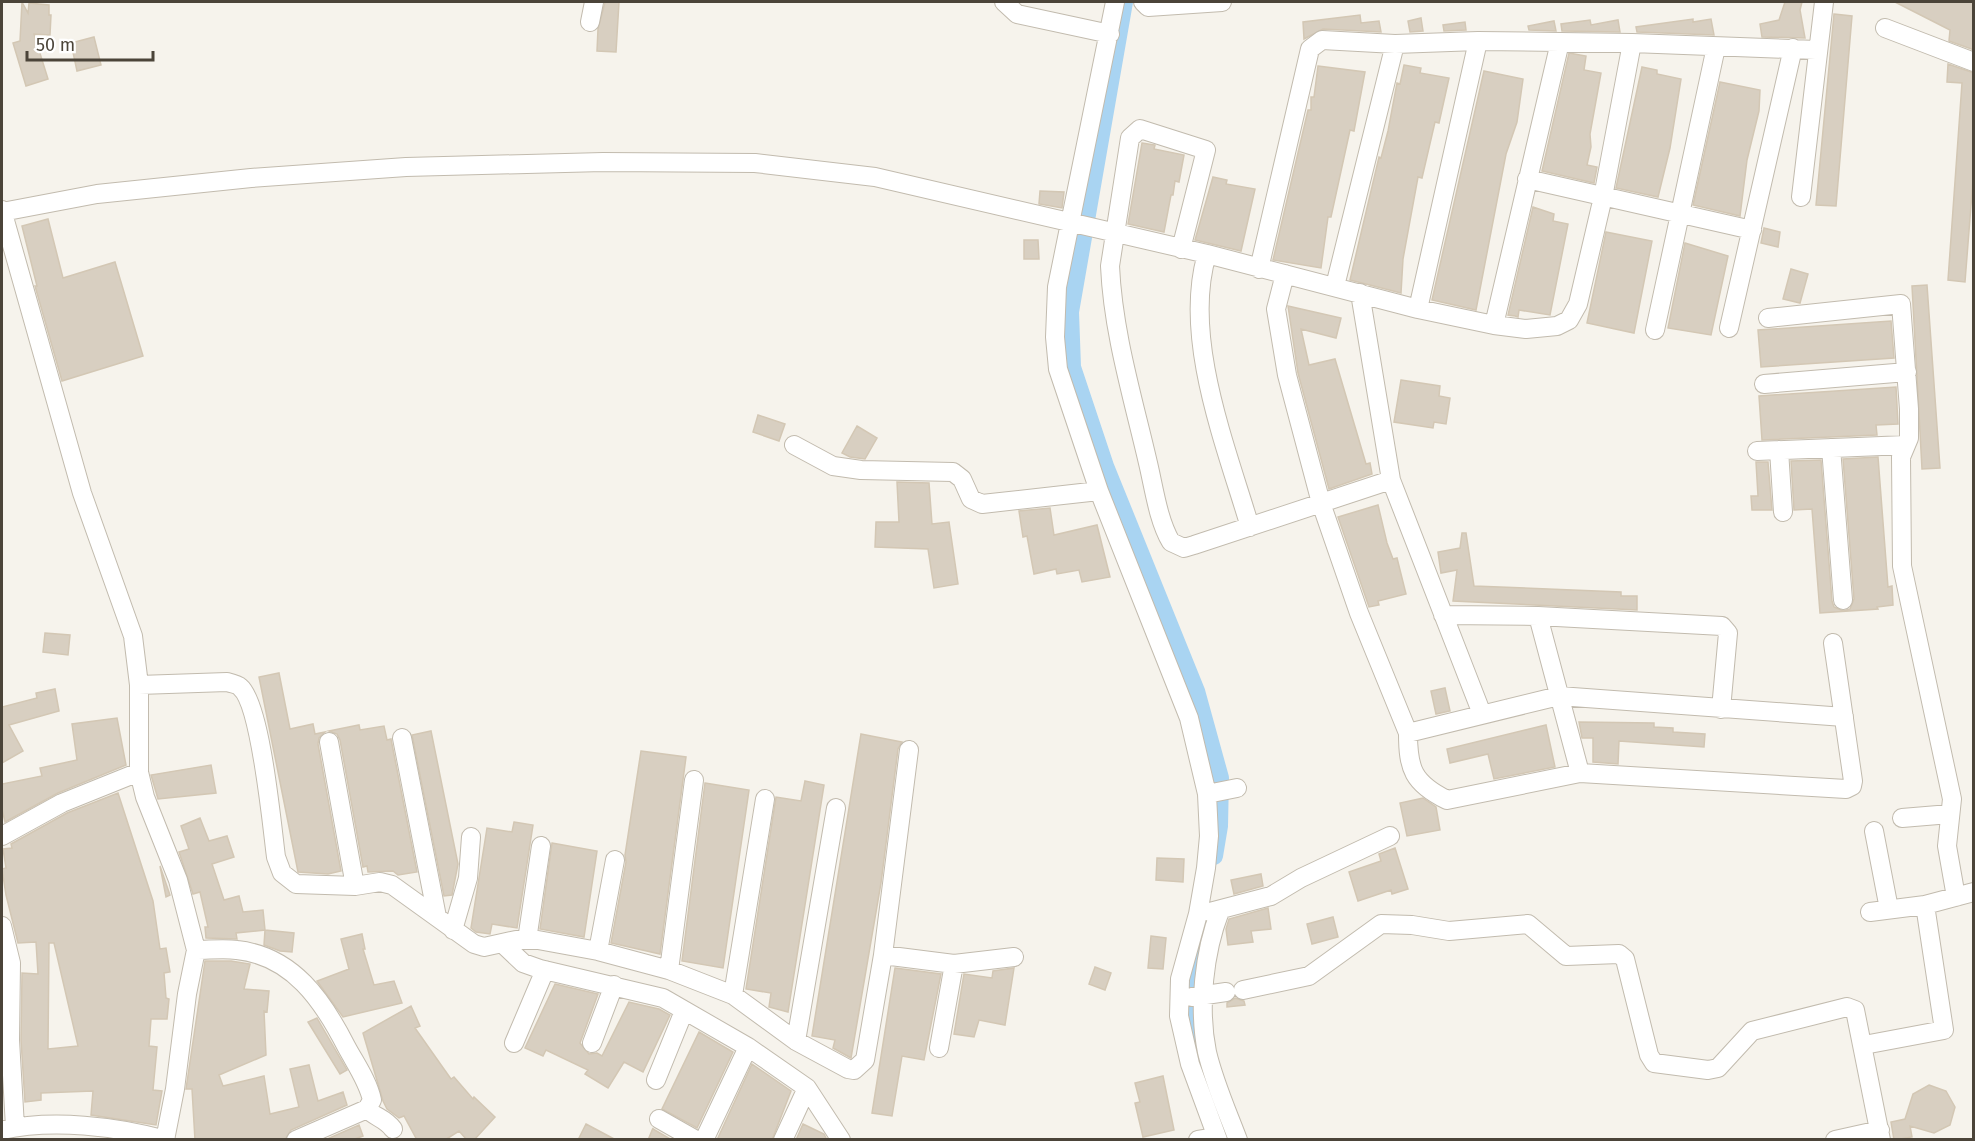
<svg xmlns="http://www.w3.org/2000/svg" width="1975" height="1141" viewBox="0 0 1975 1141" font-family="'Fira Sans',sans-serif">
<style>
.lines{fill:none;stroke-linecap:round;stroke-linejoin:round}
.canal{stroke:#a9d4f2;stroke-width:18}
.building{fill:#d8cfc1;stroke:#d3c7b4;stroke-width:1.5;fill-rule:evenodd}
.minor-casing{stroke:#c2bbae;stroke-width:20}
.minor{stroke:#fff;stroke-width:18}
</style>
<rect width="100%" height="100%" fill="#f6f3ec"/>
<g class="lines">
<path class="canal" d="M 1124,2 L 1070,312 L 1072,367 L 1105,466 L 1196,691 L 1220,778 L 1219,826 L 1214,856
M 1198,939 L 1191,979 L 1190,1030 L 1207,1082"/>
</g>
<path class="building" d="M 22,2 L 28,13 L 29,3 L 49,5 L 49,15 L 51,15 L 50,35 L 34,34 L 48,79 L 26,86 L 13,43 L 20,41 Z
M 605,2 L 619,2 L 616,52 L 597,51 L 598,29 Z
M 1785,2 L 1802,2 L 1800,10 L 1805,38 L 1762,37 L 1760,24 L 1779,20 Z
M 1895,2 L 1974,2 L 1974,50 L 1949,41 L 1950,30 Z
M 1834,14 L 1852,16 L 1836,206 L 1816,205 Z
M 1360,15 L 1361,23 L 1379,21 L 1381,32 L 1323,29 L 1304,39 L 1303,22 Z
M 1421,18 L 1423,31 L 1410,32 L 1408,21 Z
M 1693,19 L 1693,22 L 1711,19 L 1714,35 L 1637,32 L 1636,27 Z
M 1590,20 L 1591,25 L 1618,20 L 1620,32 L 1562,31 L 1561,24 Z
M 1554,21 L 1556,31 L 1529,30 L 1528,26 Z
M 1465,22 L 1466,30 L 1444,31 L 1443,25 Z
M 94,37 L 101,65 L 77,71 L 71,43 Z
M 1569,53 L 1586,56 L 1584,70 L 1601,73 L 1590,134 L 1591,147 L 1587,165 L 1597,167 L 1594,183 L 1542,171 Z
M 1948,64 L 1974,73 L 1974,167 L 1965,282 L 1948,280 L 1962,83 L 1947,82 Z
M 1404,65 L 1421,68 L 1420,73 L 1449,78 L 1439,123 L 1435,122 L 1422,178 L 1418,177 L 1403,259 L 1401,293 L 1350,280 L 1379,157 L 1381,158 L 1388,131 L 1397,83 L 1400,84 Z
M 1318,66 L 1365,72 L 1354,131 L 1350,130 L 1331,217 L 1328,217 L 1321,268 L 1273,260 L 1308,110 L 1311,110 L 1311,97 L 1314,97 Z
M 1642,67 L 1657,70 L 1657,74 L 1681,79 L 1670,148 L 1658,197 L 1616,188 Z
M 1484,71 L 1523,79 L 1517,122 L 1506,154 L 1476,310 L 1432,300 Z
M 1720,82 L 1760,90 L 1759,111 L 1747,160 L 1740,216 L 1693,205 Z
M 1142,143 L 1155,145 L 1154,149 L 1184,155 L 1179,182 L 1175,181 L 1173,195 L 1171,195 L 1164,232 L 1128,224 Z
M 1213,177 L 1227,180 L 1226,184 L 1255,189 L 1241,251 L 1195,240 Z
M 1040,191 L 1064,192 L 1062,208 L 1039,204 Z
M 1533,207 L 1554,214 L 1553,221 L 1568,224 L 1550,315 L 1519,310 L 1518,317 L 1515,316 L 1508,315 Z
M 48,219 L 63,278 L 115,262 L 143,356 L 62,381 L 35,286 L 37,286 L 22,226 Z
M 1764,228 L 1780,232 L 1778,247 L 1761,243 Z
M 1606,232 L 1652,241 L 1634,333 L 1587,323 Z
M 1024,240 L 1038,240 L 1039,259 L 1024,259 Z
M 1685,243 L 1728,256 L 1711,335 L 1668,328 Z
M 1791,269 L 1808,274 L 1800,303 L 1783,299 Z
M 1927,285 L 1940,468 L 1922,469 L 1912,286 Z
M 1288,306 L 1341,318 L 1336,338 L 1301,329 L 1309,365 L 1335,359 L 1366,464 L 1370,463 L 1372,474 L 1329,489 L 1298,373 Z
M 1891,321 L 1894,358 L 1761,367 L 1758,330 Z
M 1401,380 L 1440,386 L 1439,396 L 1450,398 L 1446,424 L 1434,422 L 1433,428 L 1394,422 Z
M 1896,387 L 1898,424 L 1876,425 L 1877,435 L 1762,440 L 1759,396 Z
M 758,415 L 785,424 L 779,441 L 753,432 Z
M 857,426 L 877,438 L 865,459 L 850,457 L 842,453 Z
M 1878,457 L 1888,587 L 1892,586 L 1893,605 L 1877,607 L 1878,609 L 1820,613 L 1812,509 L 1794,510 L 1791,461 L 1821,460 L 1832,601 L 1834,607 L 1843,611 L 1850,609 L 1854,599 L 1843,459 Z
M 1756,462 L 1768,462 L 1772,510 L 1752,510 L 1751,496 L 1758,496 Z
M 897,482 L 929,483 L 932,524 L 949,522 L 958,584 L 934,588 L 928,549 L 875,547 L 876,522 L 899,522 Z
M 1378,505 L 1387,543 L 1393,559 L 1397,558 L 1406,594 L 1378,601 L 1379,605 L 1369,607 L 1338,517 Z
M 1050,508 L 1054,535 L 1097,525 L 1110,577 L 1082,582 L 1079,570 L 1057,574 L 1056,569 L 1034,574 L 1027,536 L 1023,537 L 1019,511 Z
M 1462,533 L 1466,533 L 1474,586 L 1621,592 L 1621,596 L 1637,596 L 1637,610 L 1453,601 L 1457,570 L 1441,573 L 1438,552 L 1460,548 Z
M 45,633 L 70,635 L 68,655 L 43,652 Z
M 279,673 L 290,729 L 313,724 L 315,734 L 325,732 L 319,738 L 318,744 L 341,871 L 328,874 L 298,872 L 259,677 Z
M 1445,688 L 1450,711 L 1436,714 L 1431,691 Z
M 55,689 L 59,711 L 9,725 L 23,751 L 2,763 L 2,707 L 37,698 L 36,693 Z
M 117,718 L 126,765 L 58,793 L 5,822 L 2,809 L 2,784 L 42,776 L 40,768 L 77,760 L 72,724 Z
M 1579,722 L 1654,723 L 1654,727 L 1673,728 L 1673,732 L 1705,734 L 1704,747 L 1619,741 L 1618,764 L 1593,762 L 1593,738 L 1582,738 Z
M 359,725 L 360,730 L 384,726 L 387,740 L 391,739 L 417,872 L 398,875 L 393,871 L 368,872 L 367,866 L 363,867 L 340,740 L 337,734 L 329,731 Z
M 1546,725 L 1555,767 L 1494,779 L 1488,754 L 1450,763 L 1447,749 Z
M 431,731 L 458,864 L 452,895 L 444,896 L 412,735 Z
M 861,734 L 902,742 L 898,749 L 881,883 L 851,1058 L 833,1048 L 835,1040 L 812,1036 Z
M 641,751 L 686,757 L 660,954 L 611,943 L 626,862 L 625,855 Z
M 211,765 L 216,793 L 158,799 L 151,775 Z
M 805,781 L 824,785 L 788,1012 L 769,1007 L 771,993 L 746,989 L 776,797 L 801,801 Z
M 705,783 L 749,790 L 723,968 L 682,961 Z
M 118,793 L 153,901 L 160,949 L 166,948 L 170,972 L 164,973 L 166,998 L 169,999 L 167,1019 L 151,1019 L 149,1046 L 157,1047 L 153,1090 L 162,1091 L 156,1125 L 91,1115 L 93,1091 L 41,1093 L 41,1100 L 25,1102 L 21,1040 L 22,973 L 38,974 L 36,942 L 18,943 L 6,895 L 2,869 L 6,868 L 3,849 L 12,848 L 11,844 L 67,813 ZM 49,943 L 54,943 L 78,1046 L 48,1049 Z
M 1423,798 L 1436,807 L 1440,830 L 1407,836 L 1400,803 Z
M 200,818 L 209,841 L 227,836 L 234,857 L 212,864 L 224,900 L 239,896 L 243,912 L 263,910 L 265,930 L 236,933 L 237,939 L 206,938 L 205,927 L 208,927 L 200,892 L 193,894 L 179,852 L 189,849 L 181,826 Z
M 514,822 L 533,825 L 517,928 L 492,924 L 490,934 L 476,932 L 471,928 L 487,828 L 512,832 Z
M 552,843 L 597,851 L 584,937 L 540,929 Z
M 1395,848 L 1408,889 L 1392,894 L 1391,890 L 1358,901 L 1349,872 L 1381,861 L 1379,854 Z
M 1157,858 L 1184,859 L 1183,882 L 1156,880 Z
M 160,866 L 170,895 L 166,897 Z
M 1261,874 L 1263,886 L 1234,894 L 1231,880 Z
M 1268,908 L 1271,929 L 1251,931 L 1253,942 L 1228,945 L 1226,929 L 1229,919 Z
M 1333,917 L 1338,937 L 1312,944 L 1307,924 Z
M 265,930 L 294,933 L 292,952 L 280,951 L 264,945 Z
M 362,934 L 365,949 L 363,949 L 374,985 L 394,981 L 402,1003 L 343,1017 L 317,981 L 349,969 L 341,939 Z
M 1151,936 L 1166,938 L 1163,969 L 1148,968 Z
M 205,961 L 231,961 L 250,964 L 244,989 L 269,991 L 267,1012 L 264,1011 L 266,1055 L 219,1075 L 223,1086 L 264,1076 L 270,1114 L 299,1107 L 290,1069 L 309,1065 L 318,1101 L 343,1092 L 347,1105 L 291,1130 L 285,1140 L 195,1140 L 192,1089 L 186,1089 Z
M 1095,967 L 1111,973 L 1105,990 L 1089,984 Z
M 895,968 L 941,974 L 924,1060 L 902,1056 L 892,1116 L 872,1113 Z
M 1014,968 L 1005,1025 L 979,1020 L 974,1037 L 954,1034 L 964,974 L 992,978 L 993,971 Z
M 555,984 L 598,994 L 580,1043 L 589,1054 L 597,1053 L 602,1056 L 629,1002 L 659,1009 L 670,1015 L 643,1072 L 624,1062 L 608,1088 L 585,1074 L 588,1070 L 546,1050 L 543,1056 L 525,1048 Z
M 1235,998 L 1244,1001 L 1245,1005 L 1227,1007 L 1227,1003 Z
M 411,1006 L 420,1026 L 415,1028 L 451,1079 L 454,1077 L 473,1099 L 474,1097 L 495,1117 L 474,1140 L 467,1140 L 459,1131 L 445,1140 L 417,1140 L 404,1116 L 399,1118 L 387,1109 L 383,1101 L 363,1033 Z
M 317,1018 L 347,1070 L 340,1074 L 308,1022 Z
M 699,1032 L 733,1052 L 697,1128 L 662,1109 Z
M 752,1064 L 791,1091 L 772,1140 L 717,1140 Z
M 1163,1076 L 1174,1130 L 1143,1137 L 1135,1103 L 1140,1102 L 1135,1083 Z
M 1929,1085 L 1946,1091 L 1955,1107 L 1950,1125 L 1934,1133 L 1910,1126 L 1912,1137 L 1894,1140 L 1891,1122 L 1905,1119 L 1913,1094 Z
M 586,1124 L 616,1140 L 578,1140 Z
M 803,1124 L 824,1134 L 827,1140 L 796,1140 Z
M 359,1125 L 363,1136 L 352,1140 L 325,1140 Z
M 653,1128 L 653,1129 L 672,1140 L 648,1140 Z"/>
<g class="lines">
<g class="minor-casing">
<path id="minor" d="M 1004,2 L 1017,14 L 1110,34
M 1115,2 L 1057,287 L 1055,337 L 1058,369 L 1099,491 L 1189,718 L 1207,794 L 1209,836 L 1206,868 L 1198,914 L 1180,979 L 1179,1016 L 1190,1064 L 1218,1140
M 1143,2 L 1148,7 L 1222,2
M 590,22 L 594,2
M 1885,28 L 1974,62
M 1527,179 L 1752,230
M 1801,197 L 1824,2
M 2,210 L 82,493 L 133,636 L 139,685 L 139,772 L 145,797 L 178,880 L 196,950 L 187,994 L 175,1089 L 165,1140
M 2,212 L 97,194 L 251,178 L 406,167 L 603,162 L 755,163 L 875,177 L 1207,254 L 1418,309 L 1494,325 L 1526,329 L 1557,326 L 1569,320 L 1578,304 L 1603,197 L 1632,43
M 1181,249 L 1206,150 L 1140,129 L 1130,138 L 1110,266 C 1113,333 1133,398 1148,463 C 1154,488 1158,520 1171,542 L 1184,548 L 1194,545 L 1391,480
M 1207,254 C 1182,337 1226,446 1250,527
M 1259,269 L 1310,49 L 1322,40 L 1395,44 L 1478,41 L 1632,43 L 1816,50
M 1285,274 L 1276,309 L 1287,375 L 1321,503 L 1359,613 L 1408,733 L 1559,696 L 1844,717
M 1335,286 L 1395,44
M 1360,293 L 1391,480 L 1482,714
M 1418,309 L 1478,41
M 1768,318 L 1901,304 L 1909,409 L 1909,438 L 1901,457 L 1902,566 L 1952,799 L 1947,846 L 1956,897
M 1494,325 L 1560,42
M 1729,328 L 1793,48
M 1655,330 L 1716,47
M 1764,384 L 1907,372
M 794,445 L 833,466 L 861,470 L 953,472 L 962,479 L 971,499 L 982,504 L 1099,491
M 1831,448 L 1843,600
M 1779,450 L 1783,512
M 1757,451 L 1906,445
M 1443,615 L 1538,616 L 1722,626 L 1728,633 L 1721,709
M 1538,616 L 1580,773
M 139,685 L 227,682 C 231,683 238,685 240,687 C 261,704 272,827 276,857 L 282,873 L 296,884 L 355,886 L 380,882 L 392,885 L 474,944 L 484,947 L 516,940 L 538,940 L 598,951 L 669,970 L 733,995 L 796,1041 L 848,1069 L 854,1070 L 865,1060 L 883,955 L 909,750
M 1408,733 C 1408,769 1413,783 1447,800 L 1580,773 L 1846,789 L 1852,786 L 1853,781 L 1833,643
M 402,738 L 437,917
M 329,742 L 355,886
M 1207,794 L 1237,788
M 1902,818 L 1950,814
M 1874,831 L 1889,909
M 2,836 L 62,803 L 139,772
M 1220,911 C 1204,952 1198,1008 1207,1052 C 1214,1082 1227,1111 1238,1140
M 1210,912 L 1271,896 L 1301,878 L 1390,836
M 1870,912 L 1925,905
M 2,926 L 11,963 L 10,1040 L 15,1127
M 453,930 L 468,878 L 471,837
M 527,940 L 541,846
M 503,944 L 523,963 L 540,969 L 663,998 L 748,1047 L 807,1088 L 841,1140
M 196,950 C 209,950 224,948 237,950 C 293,956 323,1001 346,1046 C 355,1063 368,1081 372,1100 L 367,1109 L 296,1140
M 598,951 L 615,860
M 883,955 L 954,964 L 1014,957
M 669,970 L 694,780
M 1243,990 L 1309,976 L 1381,924 L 1412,925 L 1449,931 L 1528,924 L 1566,956 L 1619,954 L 1625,959 L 1649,1055 L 1654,1063 L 1708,1070 L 1718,1068 L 1752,1031 L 1847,1007 L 1855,1010 L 1881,1140
M 733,995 L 765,799
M 1192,997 L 1226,992
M 796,1041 L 836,808
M 514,1043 L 545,970
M 592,1043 L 614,985
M 1864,1045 L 1944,1030 L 1925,905 L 1974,892
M 939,1048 L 954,964
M 656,1080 L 684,1011
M 367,1109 C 376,1118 385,1118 393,1129
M 659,1119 L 696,1140
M 2,1130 C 52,1119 116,1126 166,1140
M 704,1140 L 748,1047
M 783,1140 L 807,1088
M 1198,1140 L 1217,1137
M 1835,1140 L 1880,1130"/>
</g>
<use href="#minor" class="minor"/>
</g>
<rect width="1975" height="1141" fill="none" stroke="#4b4439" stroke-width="6"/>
<path d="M27 51v9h126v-9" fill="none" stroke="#4b4439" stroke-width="3"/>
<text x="36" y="51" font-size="18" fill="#4b4439" stroke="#ffffff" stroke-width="4.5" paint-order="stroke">50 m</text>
</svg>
